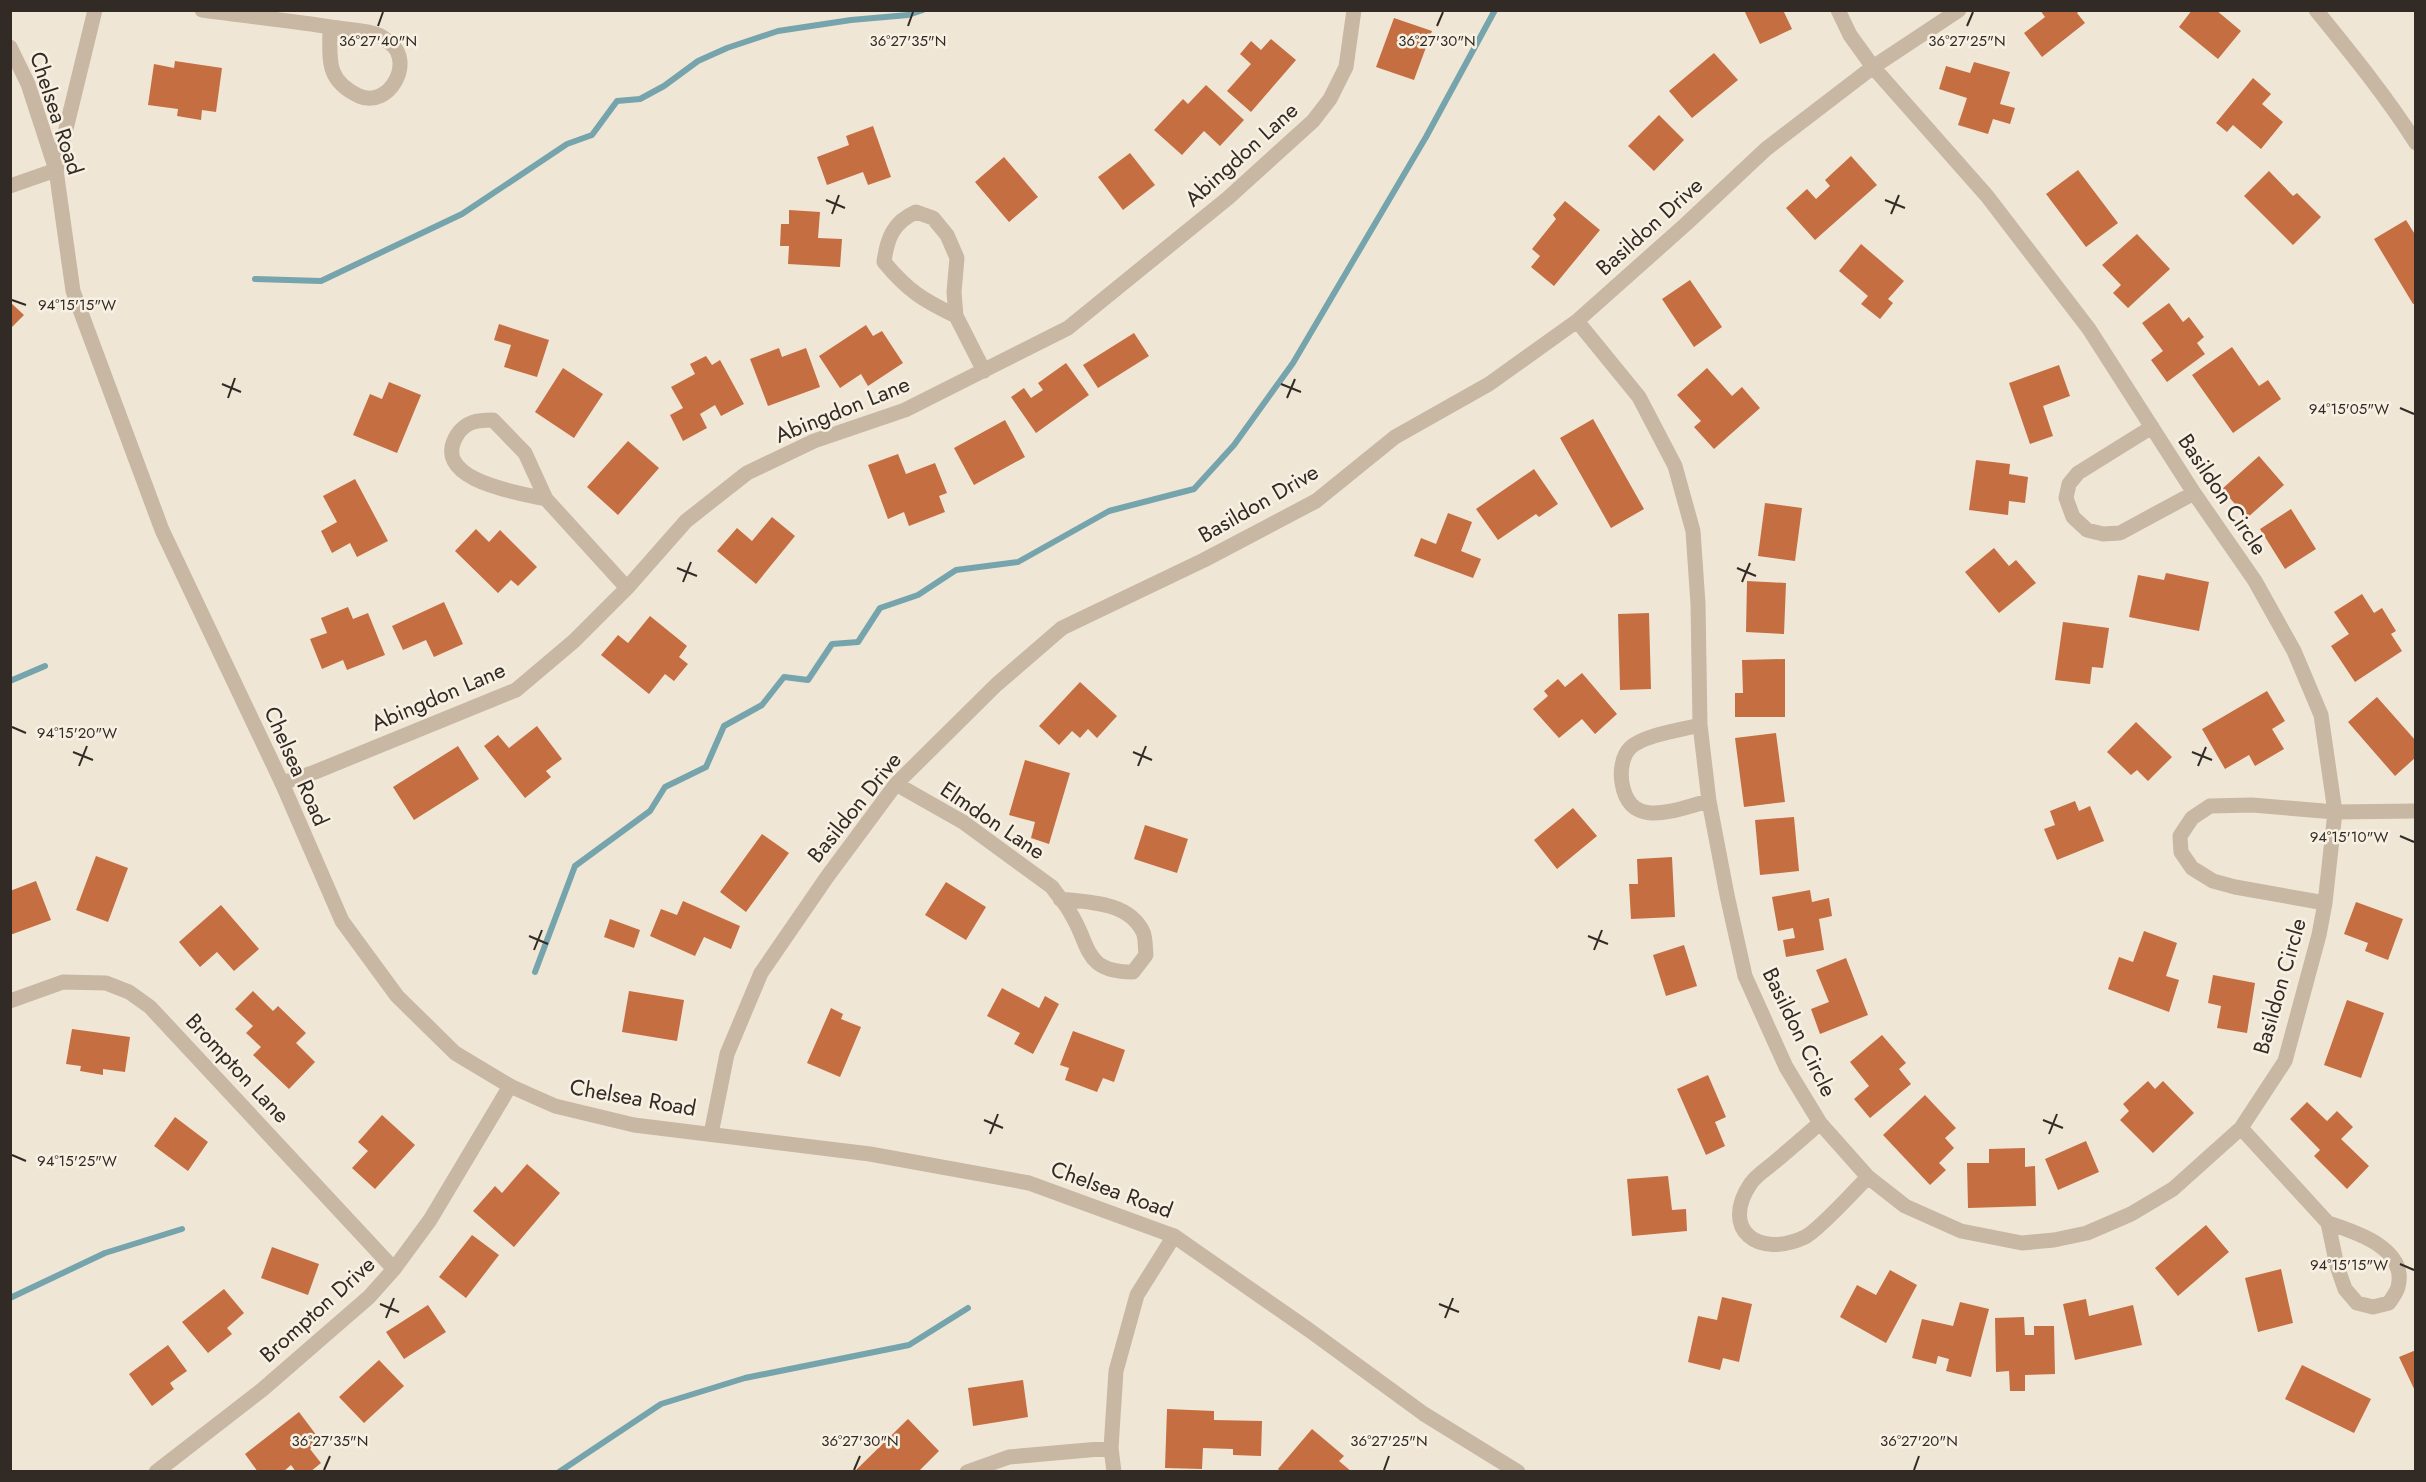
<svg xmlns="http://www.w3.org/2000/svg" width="2426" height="1482" font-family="Jost,sans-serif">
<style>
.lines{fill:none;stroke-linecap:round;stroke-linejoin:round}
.stream{stroke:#76a4ac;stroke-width:6}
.building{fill:#c46e41}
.minor{stroke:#c7b7a3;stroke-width:15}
.tertiary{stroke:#c7b7a3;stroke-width:15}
.ticks{fill:none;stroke:#322b25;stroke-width:2}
.labels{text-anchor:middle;stroke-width:5;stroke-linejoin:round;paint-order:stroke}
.street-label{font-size:22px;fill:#322b25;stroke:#f8f0e2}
.ticks-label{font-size:15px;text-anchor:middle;fill:#322b25;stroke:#f8f0e2;stroke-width:5;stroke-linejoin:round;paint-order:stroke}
</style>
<rect width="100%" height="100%" fill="#f0e6d6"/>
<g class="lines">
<path class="stream" d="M255 279 321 281 462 214 567 144 592 135 617 101 640 99 664 86 698 61 727 48 778 31 851 20 908 15 923 10
M10 681 45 666
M535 972 575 866 650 811 665 787 706 767 724 726 762 705 784 677 808 680 832 644 858 642 880 608 918 595 956 570 1018 562 1109 511 1194 489 1234 445 1293 363 1426 137 1495 10
M10 1298 105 1253 182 1229
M559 1472 661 1404 745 1378 909 1345 968 1308"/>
</g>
<path class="building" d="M1744 10H1783L1792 29 1760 44Z
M2040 10H2080L2077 13 2085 23 2042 57 2024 33 2045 17Z
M2192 10H2216L2241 31 2218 59 2179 27Z
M1394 18 1432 31 1414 80 1376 67Z
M1271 39 1296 60 1251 112 1227 91 1251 64 1240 54 1251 41 1261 50Z
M1714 53 1738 80 1692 118 1669 91Z
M175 61 222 68 216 112 202 110 201 120 177 116 178 109 148 105 154 64 174 68Z
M1974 62 2010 72 2000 104 2015 108 2010 124 1993 119 1988 134 1958 125 1967 98 1939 89 1946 66 1970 73Z
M2253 78 2271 94 2262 104 2283 122 2261 149 2233 125 2227 132 2216 123Z
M1206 85 1244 120 1220 146 1204 131 1182 155 1154 130 1183 99 1188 104Z
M1659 115 1684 140 1654 171 1628 146Z
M873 126 891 177 868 185 863 172 827 185 817 157 849 145 846 136Z
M1130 153 1155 185 1123 210 1098 177Z
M1851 156 1877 185 1815 240 1786 208 1807 189 1816 199 1830 186 1825 180Z
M1004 157 1038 197 1009 222 975 182Z
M2078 170 2118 223 2086 247 2046 194Z
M2269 171 2293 196 2297 193 2321 217 2293 245 2244 196Z
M1565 201 1600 230 1554 286 1531 267 1540 256 1532 249 1556 219 1553 215Z
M789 210 820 212 818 238 842 239 840 267 788 264 789 246H780L781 224H789Z
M2406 220 2416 236V303L2413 304 2374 239Z
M2137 234 2170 269 2128 308 2113 293 2121 285 2102 265Z
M1861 244 1904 281 1888 299 1893 303 1880 319 1861 304 1868 296 1839 271Z
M1690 280 1722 327 1694 347 1662 299Z
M10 302 24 315 10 329Z
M2169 303 2183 322 2189 317 2204 337 2197 343 2205 354 2167 382 2151 360 2163 351 2142 323Z
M499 324 549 340 537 377 504 367 511 345 494 340Z
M866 325 873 336 882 331 903 363 868 386 861 374 840 388 819 356Z
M1134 333 1149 356 1098 388 1083 365Z
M2232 347 2259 386 2268 380 2281 399 2233 433 2192 375Z
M779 348 782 357 806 348 820 387 768 406 750 359Z
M706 356 712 365 720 360 744 404 721 416 715 405 700 414 707 428 683 441 670 415 683 408 671 387 695 374 690 364Z
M1066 363 1089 395 1036 433 1011 397 1024 388 1031 398 1043 390 1038 383Z
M2059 365 2070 396 2043 406 2053 436 2030 444 2009 383Z
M563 368 603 394 574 438 535 412Z
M1707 368 1732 396 1742 387 1760 408 1714 449 1694 427 1701 421 1677 395Z
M389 382 421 395 397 453 353 435 370 394 382 399Z
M1593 419 1644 509 1611 528 1560 438Z
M1005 420 1025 457 974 485 954 448Z
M628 441 659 468 618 515 587 487Z
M898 454 906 474 935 463 947 493 939 496 945 512 909 526 904 512 888 519 868 465Z
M2259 456 2284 485 2247 518 2222 489Z
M1976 460 2010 464 2009 474 2028 477 2025 503 2009 501 2008 515 1969 510Z
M1534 469 1558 504 1539 517 1536 514 1498 540 1476 509Z
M355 479 388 541 357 557 350 543 332 553 321 531 337 522 323 496Z
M1765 503 1802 508 1795 561 1758 556Z
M2291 509 2316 549 2285 569 2260 529Z
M1448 513 1472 522 1461 551 1481 559 1473 578 1414 556 1421 538 1436 544Z
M772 517 795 536 756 584 717 551 737 528 752 541Z
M476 529 489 542 500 530 537 567 518 586 511 580 498 593 455 551Z
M1994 548 2009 566 2016 560 2036 583 1999 613 1965 572Z
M2166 573 2209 582 2199 631 2129 617 2138 575 2164 580Z
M1747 581 1786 583 1784 634 1746 632Z
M2362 594 2374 613 2382 608 2396 631 2391 634 2402 651 2355 682 2331 646 2349 634 2334 612Z
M444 602 463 644 434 657 426 640 403 650 392 626Z
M348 607 353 619 368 613 385 655 347 670 343 660 322 669 310 639 327 633 321 618Z
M1649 613 1651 689 1620 690 1618 614Z
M650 616 687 646 679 657 688 664 674 681 665 674 649 694 601 655 618 635 628 643Z
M2063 622 2109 628 2103 668 2092 667 2090 684 2055 680Z
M1785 659V717H1735V693H1743L1742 660Z
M1582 673 1617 714 1595 734 1582 719 1559 738 1533 709 1548 696 1544 691 1558 679 1565 687Z
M1080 682 1117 716 1097 738 1088 729 1080 738 1072 731 1059 745 1039 726Z
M2267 691 2285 721 2272 729 2284 749 2255 766 2249 755 2225 769 2202 729Z
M2377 697 2416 741V757L2395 776 2348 722Z
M2136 722 2172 757 2148 781 2137 770 2131 775 2107 752Z
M537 726 562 759 546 771 551 777 525 798 484 746 498 735 509 748Z
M1776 733 1785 802 1744 807 1735 738Z
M458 746 479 779 414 820 393 787Z
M1025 760 1070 773 1049 844 1031 838 1035 822 1009 815Z
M2075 801 2079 811 2090 806 2104 841 2057 860 2044 829 2055 825 2050 811Z
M1573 808 1597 836 1557 869 1534 840Z
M1794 817 1799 871 1760 875 1755 820Z
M1145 825 1188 839 1177 873 1134 859Z
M762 834 789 853 746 912 720 892Z
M96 856 128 868 108 922 76 910Z
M1672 857 1675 917 1631 919 1629 884H1638L1637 859Z
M36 881 51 920 10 935V891Z
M946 882 986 907 966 940 925 915Z
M1810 890 1812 902 1829 898 1832 916 1819 919 1824 950 1786 957 1783 940 1795 938 1793 928 1778 931 1772 897Z
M683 901 740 926 731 949 704 937 695 956 650 936 661 909 677 915Z
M2356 902 2403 919 2388 960 2365 951 2368 943 2344 934Z
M221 905 259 949 234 971 217 952 200 967 179 942Z
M610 919 640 930 634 948 604 937Z
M2144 931 2177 943 2166 976 2179 980 2169 1012 2108 989 2119 957 2133 962Z
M1684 945 1697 986 1666 996 1653 955Z
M1846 958 1868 1015 1820 1034 1811 1009 1829 1002 1816 970Z
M2213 975 2255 983 2247 1033 2217 1028 2221 1006 2208 1003Z
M1002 988 1039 1008 1045 996 1059 1004 1033 1054 1014 1044 1020 1033 987 1016Z
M253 991 273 1011 278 1006 306 1033 296 1043 315 1062 289 1089 253 1055 261 1047 246 1033 253 1026 235 1009Z
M629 991 684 1000 677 1041 622 1032Z
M2347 1000 2384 1013 2361 1078 2324 1065Z
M831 1008 843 1014 841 1019 861 1027 840 1077 807 1063Z
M72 1029 130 1037 125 1072 103 1069V1075L80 1071 81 1066 66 1064Z
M1073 1031 1125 1050 1114 1082 1103 1078 1097 1092 1065 1080 1069 1068 1060 1065Z
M1882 1035 1906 1063 1899 1069 1911 1084 1870 1118 1854 1099 1869 1086 1850 1062Z
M1708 1075 1726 1117 1715 1122 1725 1146 1706 1155 1677 1089Z
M2148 1081 2155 1089 2163 1081 2194 1113 2153 1153 2120 1120 2129 1111 2123 1104Z
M1925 1095 1956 1128 1945 1138 1954 1148 1939 1163 1946 1170 1930 1185 1883 1135Z
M2307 1102 2327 1121 2337 1111 2353 1127 2341 1139 2369 1166 2347 1189 2314 1156 2320 1150 2290 1119Z
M382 1115 415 1145 375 1189 352 1168 368 1151 358 1142Z
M175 1117 208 1142 188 1171 154 1146Z
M2086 1141 2099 1172 2058 1190 2045 1159Z
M2025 1148V1167L2035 1166 2036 1206 1968 1208 1967 1163H1989V1149Z
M527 1164 560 1193 514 1247 473 1211 495 1186 502 1193Z
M1668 1176 1672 1210 1686 1209 1687 1231 1632 1236 1627 1179Z
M2206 1225 2229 1252 2178 1296 2155 1268Z
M472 1235 499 1255 466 1298 439 1277Z
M272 1247 319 1264 308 1295 261 1278Z
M2281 1269 2293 1323 2258 1332 2245 1278Z
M1890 1270 1917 1285 1886 1343 1840 1317 1857 1285 1876 1295Z
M224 1289 244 1313 227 1328 232 1334 208 1353 182 1322Z
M1722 1297 1752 1304 1739 1362 1723 1358 1720 1370 1688 1362 1698 1316 1717 1320Z
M2086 1299 2089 1316 2133 1305 2142 1345 2075 1360 2063 1304Z
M1960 1302 1989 1309 1971 1377 1946 1371 1949 1359 1938 1356 1936 1364 1912 1358 1922 1319 1953 1326Z
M428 1305 446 1332 404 1359 386 1332Z
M2024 1317 2025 1335H2034V1326H2054L2055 1374 2025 1375V1391H2010L2009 1371 1996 1372 1995 1318Z
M168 1345 187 1371 170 1383 174 1389 152 1406 129 1374Z
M2416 1350V1393L2399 1357Z
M379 1360 404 1386 364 1423 339 1397Z
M2302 1365 2371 1399 2354 1433 2285 1399Z
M1023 1380 1028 1417 973 1426 968 1388Z
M1167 1409 1214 1411V1420L1262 1421 1261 1456 1233 1455V1449L1203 1448 1202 1469 1165 1468Z
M299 1412 320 1440 310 1449 321 1463 310 1472H296L291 1465 283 1472H258L245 1454Z
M908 1419 939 1451 918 1472H854Z
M1312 1429 1344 1456 1339 1461 1352 1472H1281L1278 1469Z"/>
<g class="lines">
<path class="minor" d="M202 10C247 16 293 21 338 28 350 30 366 30 378 35 382 36 386 40 390 43 415 62 389 109 359 96 325 80 330 59 330 27
M2316 10C2351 53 2386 96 2416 143
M10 186 56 170 95 10
M956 316C923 300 908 291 884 262 887 239 893 222 916 212L933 218 947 235 957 258 954 292 956 316 984 371
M1577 321 1639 397 1675 466 1693 531 1698 604 1700 725 1709 801 1727 895 1745 976 1786 1067 1820 1123 1868 1177 1905 1206 1961 1231 2022 1243 2054 1240 2087 1233 2131 1214 2173 1189 2241 1128 2285 1061 2319 935 2325 903 2335 812 2321 715 2294 651 2255 581 2194 493 2089 329 1987 196 1873 67 1850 35 1838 10
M2152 427 2078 473 2069 484 2066 498 2073 517 2087 530 2103 534 2120 533 2194 493
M546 499C519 493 429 480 457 435 466 421 478 420 493 420L525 453 546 499 627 588
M1700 725C1681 730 1643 735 1630 748 1622 756 1620 772 1622 783 1630 831 1676 809 1709 801
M282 783 315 772 516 690 574 641 627 588 686 521 747 473 814 441 905 410 1068 328 1228 198 1313 121 1330 99 1346 67 1354 10
M896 784 963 822 1052 887C1058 896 1066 904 1071 914 1091 946 1083 972 1133 972L1146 955C1145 949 1146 938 1143 932 1129 902 1089 902 1060 899
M2325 903 2235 887 2213 881 2192 868 2181 852 2180 836 2192 818 2210 806 2252 805 2335 812 2416 811
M10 1001 63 982 106 983 129 992 150 1007 394 1269
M1820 1123C1804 1137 1788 1151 1771 1165 1765 1170 1756 1176 1751 1183 1719 1230 1759 1259 1805 1237 1819 1230 1854 1191 1868 1177
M2241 1128 2328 1223 2337 1266 2345 1289 2357 1303 2373 1307 2389 1303C2392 1298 2397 1292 2398 1287 2408 1248 2355 1232 2328 1223
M711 1134 727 1054 761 973 827 877 896 784 996 685 1062 628 1204 560 1316 501 1395 437 1489 384 1577 321 1686 224 1766 149 1873 67 1959 10
M156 1472 263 1389 369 1297 394 1269 430 1220 510 1086
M967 1472 1009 1457 1111 1448
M1114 1472 1111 1448 1116 1371 1137 1295 1174 1236"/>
<path class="tertiary" d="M10 47 28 84 56 170 73 291 162 530 282 783 342 921 397 996 455 1053 510 1086 555 1106 634 1125 870 1154 1029 1183 1174 1236 1309 1330 1424 1414 1518 1472"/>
</g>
<path class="ticks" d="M378 26 383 12M908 26 913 12M1437 26 1443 12M1967 26 1973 12M826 200 845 208M1885 200 1905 208M832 214 839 195M1891 214 1899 195M12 300 26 305M222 384 241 392M1281 384 1301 392M228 398 235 378M1287 398 1295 379M2400 408 2414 414M677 568 697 576M1737 568 1756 576M683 582 691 562M1742 582 1750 563M12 727 26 733M73 752 93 760M1133 752 1152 760M2192 752 2212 760M79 766 87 746M1138 766 1146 746M2198 766 2206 747M2400 836 2414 842M529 936 548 944M1588 936 1608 944M534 950 542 930M1594 950 1602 930M984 1120 1003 1128M2043 1120 2063 1128M990 1134 998 1114M2049 1134 2057 1114M12 1155 26 1161M2400 1264 2414 1270M380 1304 399 1312M1439 1304 1459 1312M386 1318 394 1298M1445 1318 1453 1298M324 1470 330 1456M854 1470 860 1456M1384 1470 1389 1456M1914 1470 1919 1456"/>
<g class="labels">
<g class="street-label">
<text transform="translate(57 113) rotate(72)" y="8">Chelsea Road</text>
<text transform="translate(1241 154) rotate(-42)" y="8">Abingdon Lane</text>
<text transform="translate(1649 226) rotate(-42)" y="8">Basildon Drive</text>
<text transform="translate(842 409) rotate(-22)" y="8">Abingdon Lane</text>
<text transform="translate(2223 494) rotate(56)" y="8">Basildon Circle</text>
<text transform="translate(1258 503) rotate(-30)" y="8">Basildon Drive</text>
<text transform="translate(438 696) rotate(-23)" y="8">Abingdon Lane</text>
<text transform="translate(297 766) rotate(66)" y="8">Chelsea Road</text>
<text transform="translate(854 807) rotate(-51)" y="8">Basildon Drive</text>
<text transform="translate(993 820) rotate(34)" y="8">Elmdon Lane</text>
<text transform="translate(2279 986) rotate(-74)" y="8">Basildon Circle</text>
<text transform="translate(1800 1032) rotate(64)" y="8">Basildon Circle</text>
<text transform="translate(238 1068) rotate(47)" y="8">Brompton Lane</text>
<text transform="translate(633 1097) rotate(10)" y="8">Chelsea Road</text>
<text transform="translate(1112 1189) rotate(20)" y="8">Chelsea Road</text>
<text transform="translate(317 1309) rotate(-42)" y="8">Brompton Drive</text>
</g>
</g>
<g class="ticks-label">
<text x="908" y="46">36°27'35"N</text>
<text x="378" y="46">36°27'40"N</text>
<text x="1437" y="46">36°27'30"N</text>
<text x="1967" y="46">36°27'25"N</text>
<text x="77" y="310">94°15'15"W</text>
<text x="2349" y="414">94°15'05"W</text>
<text x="77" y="738">94°15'20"W</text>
<text x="2349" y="842">94°15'10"W</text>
<text x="77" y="1166">94°15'25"W</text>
<text x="2349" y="1270">94°15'15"W</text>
<text x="330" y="1446">36°27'35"N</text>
<text x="860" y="1446">36°27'30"N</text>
<text x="1389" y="1446">36°27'25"N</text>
<text x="1919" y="1446">36°27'20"N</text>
</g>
<rect width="2426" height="1482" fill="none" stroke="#322b25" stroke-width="24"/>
</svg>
